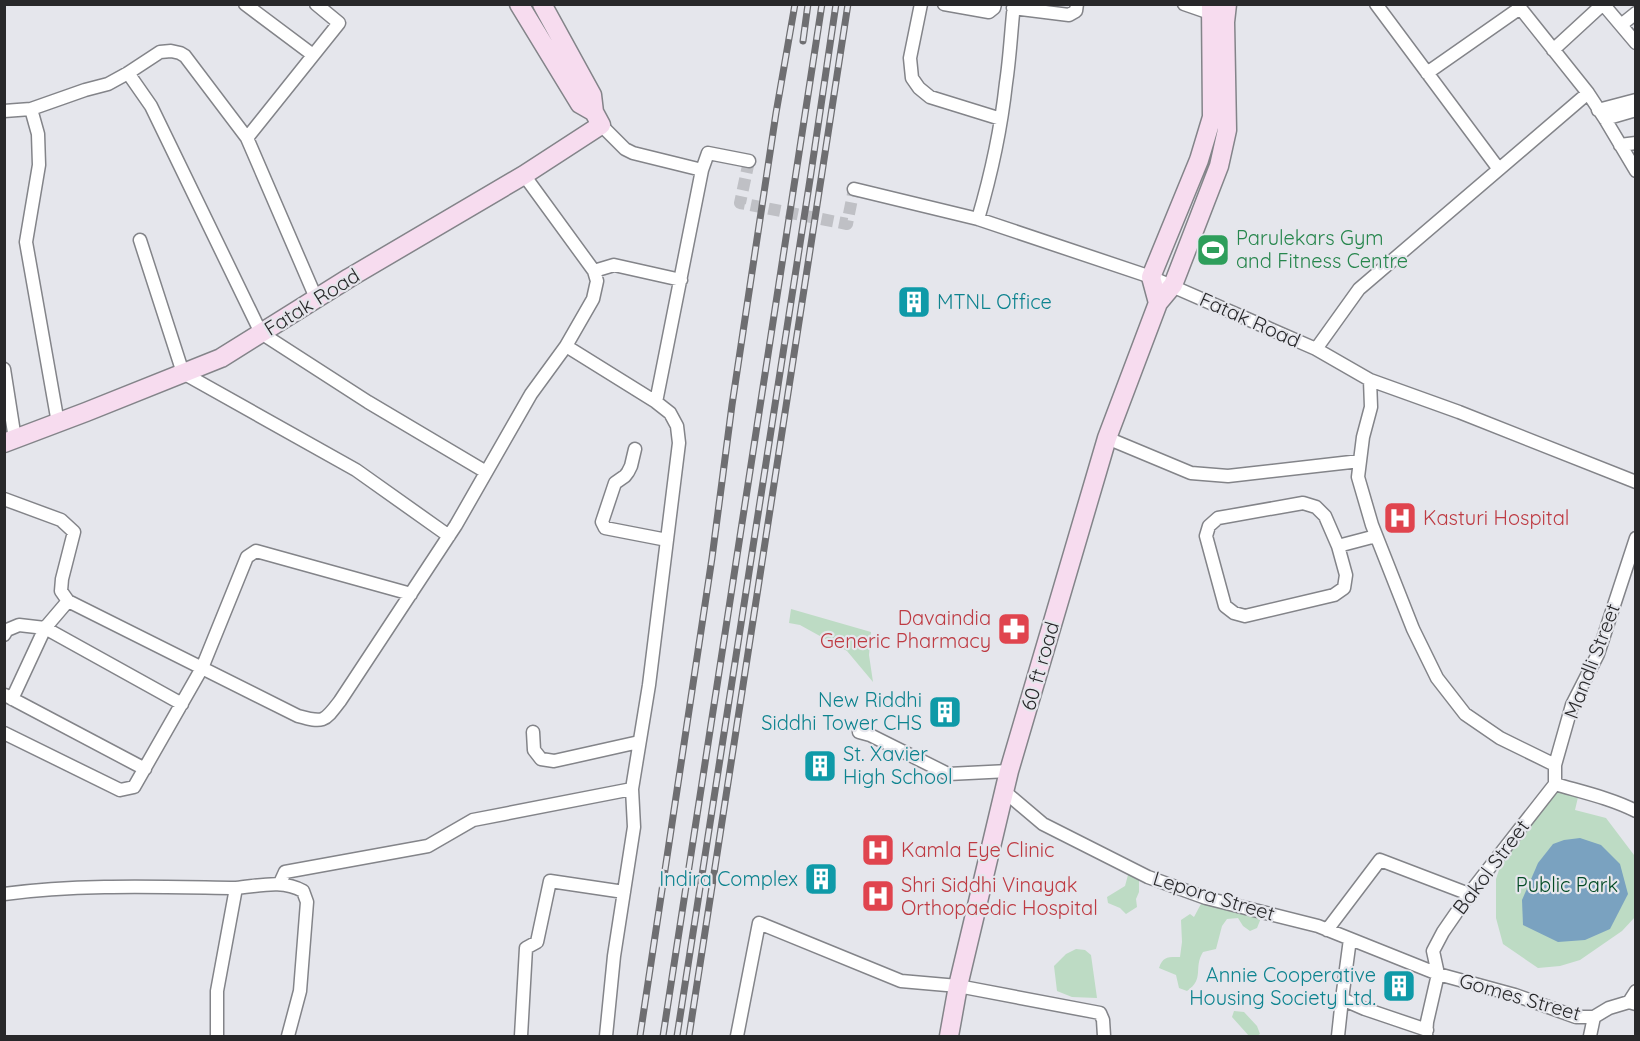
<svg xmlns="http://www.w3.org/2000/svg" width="1640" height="1041" font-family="Quicksand,sans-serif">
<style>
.green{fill:#bddbc4}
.water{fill:#7aa2c0}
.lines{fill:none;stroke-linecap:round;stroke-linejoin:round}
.street-tunnel{stroke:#bfc0c5;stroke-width:12;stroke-dasharray:12 6;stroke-linecap:butt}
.street-casing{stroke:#838489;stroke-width:15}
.secondary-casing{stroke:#838489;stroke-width:21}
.street{stroke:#fff;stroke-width:12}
.secondary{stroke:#f7dcef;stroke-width:18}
.rail-casing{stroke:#6e6e71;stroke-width:7}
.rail{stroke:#e5e6ec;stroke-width:4.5;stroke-dasharray:14;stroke-linecap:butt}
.labels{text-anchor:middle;stroke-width:4.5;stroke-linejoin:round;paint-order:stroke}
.leisure-label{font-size:20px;fill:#27864d;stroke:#e5e6ec;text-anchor:start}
.street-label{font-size:20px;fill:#28282a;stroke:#e5e6ec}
.culture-label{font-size:20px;fill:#0d838f;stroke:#e5e6ec;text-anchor:end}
.health-label{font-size:20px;fill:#be3a42;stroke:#e5e6ec;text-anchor:start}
.park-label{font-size:20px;fill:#024a24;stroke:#e5e6ec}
</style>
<rect width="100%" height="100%" fill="#e5e6ec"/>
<path class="green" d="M791 609 871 632 869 655 873 682 847 651 800 625 789 623Z
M1556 787 1579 793 1575 810 1606 818 1634 855 1636 867 1635 917 1622 931 1580 960 1560 966 1538 968 1503 944 1496 918V879L1504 855Z
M1127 871 1139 878V892L1136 899 1137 907 1126 914 1120 908 1108 903 1107 897 1125 886 1128 875Z
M1202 902 1261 918 1257 928 1250 931 1243 926 1238 918 1227 919 1222 926 1216 949 1203 952C1193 968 1205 979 1187 991L1179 988 1176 975 1159 968C1163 956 1168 957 1180 957L1182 942 1181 920 1190 914 1194 917Z
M1076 949 1085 950 1091 955 1097 998 1072 997 1057 991 1054 966 1066 954Z
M1234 1011 1244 1012 1257 1026 1260 1034 1257 1036H1249L1232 1017Z"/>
<path class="water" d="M1580 838 1601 845 1620 864 1628 894 1610 929 1585 940 1558 942 1523 925 1522 900 1538 863 1553 844 1564 840Z"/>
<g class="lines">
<path class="street-tunnel" d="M749 161 740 203 847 224 854 189"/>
<defs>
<path id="street" d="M245 4 313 55
M921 4 910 58 912 78 919 88 930 97 1001 119
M944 4 989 12 994 8 995 4
M1184 4 1210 13
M1376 4 1498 168
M1517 4 1588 93 1605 119 1636 171
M1013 8 1069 15 1076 11 1077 4
M1621 25 1636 13
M1553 50 1603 4 1636 43
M128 73 151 106 261 333 368 402 486 472
M1427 73 1520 8
M31 109 85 90 108 84 128 73 160 52 171 51 180 53 185 56 247 138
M1598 110 1636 100
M4 111 31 109 38 134 39 165 26 242 58 423
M1605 119 1636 110
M601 125 625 149 633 153 702 170
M1620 145 1636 143
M854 189 978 219 1151 277 1316 349 1370 380 1459 412 1636 482
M978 219C991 175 1001 129 1006 83 1010 57 1011 31 1014 4
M140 240 183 373 356 470 449 536
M594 271 614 265 681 280
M316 298 247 138 339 23 316 4
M566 346 656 402 670 413 677 426 679 443 649 685 632 789 634 827 614 956 606 1036
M1316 349 1359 289 1588 93
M4 369 15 439
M1370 380 1371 407 1363 437 1358 477 1372 525 1413 629 1437 678 1465 714 1500 738 1555 765
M656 402 702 170 708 153 749 161
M1107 438 1191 473 1228 476 1360 461
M635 449 631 466 628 472 625 476 615 483 602 522 605 528 667 540
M4 499 61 520 74 532 62 579 61 591 68 601 298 716C324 723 324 722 340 701L456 525 531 394 566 346 593 299 597 281 594 271 524 175
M1338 546 1325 516 1316 507 1303 503 1218 518 1209 526 1206 536 1225 606 1234 613 1245 616 1334 595 1344 588 1346 575 1338 546 1376 536
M4 635 7 630 19 625 45 628 68 601
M5 695 145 769
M12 699 45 628 182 704
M533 732 534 750 541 759 554 761 639 742
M859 732 870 735 948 774 1009 771
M4 733 120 790 134 787 202 668 247 557 256 551 411 594
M1555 784V765L1572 705 1598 654 1636 538
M1004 791 1043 824 1148 877 1206 898 1318 926 1438 974 1515 995 1576 1017H1594L1609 1008 1629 1002 1636 1004
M280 883 285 872 428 846 473 820 632 789
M236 888C259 886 282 879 303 891L307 902 300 991 288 1036
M4 894C81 884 159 887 236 888L217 991V1036
M1327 930 1380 860 1469 894
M1350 939 1342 999 1365 1009 1427 1030
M1629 1002 1636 991
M521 1036 526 948 537 942 550 881 624 892
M737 1036 759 923 901 981 958 986 1100 1013 1103 1020 1104 1036
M1338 1036 1342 999
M1426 1036 1427 1022 1438 974 1433 951 1443 932 1472 890 1555 784C1582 792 1610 798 1636 811
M1590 1036 1594 1017"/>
<path id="secondary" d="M519 4 580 104 594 112 592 95 542 4
M1158 303 1151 277 1199 160 1212 117 1211 4
M4 443 86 412 221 358 349 278 524 175 601 125 594 112
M949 1036 958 986 1009 771 1107 438 1158 303 1173 285 1219 166 1227 130 1225 22 1227 4"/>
</defs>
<use href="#street" class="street-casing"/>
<use href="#secondary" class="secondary-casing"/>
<use href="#street" class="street"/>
<use href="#secondary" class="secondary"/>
<defs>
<path id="rail" d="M803 41 808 4
M640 1036 712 558 732 405 776 113 795 4
M663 1036 822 4
M677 1036 811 173 836 4
M689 1036 848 4"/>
</defs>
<use href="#rail" class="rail-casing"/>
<use href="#rail" class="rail"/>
</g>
<defs>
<symbol id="stadium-square" viewBox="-11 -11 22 22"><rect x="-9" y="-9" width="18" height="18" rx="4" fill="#2e9e5b" stroke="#e5e6ec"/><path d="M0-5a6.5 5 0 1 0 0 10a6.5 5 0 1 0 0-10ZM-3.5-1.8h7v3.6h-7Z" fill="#fff"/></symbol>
<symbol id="building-square" viewBox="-11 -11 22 22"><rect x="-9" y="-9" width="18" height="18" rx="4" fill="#0f9aa8" stroke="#e5e6ec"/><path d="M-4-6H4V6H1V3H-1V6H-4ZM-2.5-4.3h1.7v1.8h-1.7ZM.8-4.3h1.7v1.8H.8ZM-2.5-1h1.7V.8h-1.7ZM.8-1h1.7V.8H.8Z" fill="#fff"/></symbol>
<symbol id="hospital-square" viewBox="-11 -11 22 22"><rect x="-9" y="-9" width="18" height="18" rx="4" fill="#e0444e" stroke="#e5e6ec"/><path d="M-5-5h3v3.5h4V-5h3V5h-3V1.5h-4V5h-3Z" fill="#fff"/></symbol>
<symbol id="pharmacy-square" viewBox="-11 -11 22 22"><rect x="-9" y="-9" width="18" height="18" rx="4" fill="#e0444e" stroke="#e5e6ec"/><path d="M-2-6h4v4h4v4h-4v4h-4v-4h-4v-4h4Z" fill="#fff"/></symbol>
</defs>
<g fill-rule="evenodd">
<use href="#stadium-square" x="1194" y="231" width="38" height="38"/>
<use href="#building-square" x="895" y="283" width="38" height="38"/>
<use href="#hospital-square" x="1381" y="499" width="38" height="38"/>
<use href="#pharmacy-square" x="995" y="610" width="38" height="38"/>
<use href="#building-square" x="926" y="693" width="38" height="38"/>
<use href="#building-square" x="801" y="747" width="38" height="38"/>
<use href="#hospital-square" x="859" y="831" width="38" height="38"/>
<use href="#building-square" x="802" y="860" width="38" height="38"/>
<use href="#hospital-square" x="859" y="877" width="38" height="38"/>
<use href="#building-square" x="1380" y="967" width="38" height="38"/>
</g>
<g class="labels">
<g class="leisure-label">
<text x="1236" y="245">Parulekars Gym<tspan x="1236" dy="23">and Fitness Centre</tspan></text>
</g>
<g class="street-label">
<text transform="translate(312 302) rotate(-32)" y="7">Fatak Road</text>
<text transform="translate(1250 320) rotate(24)" y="7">Fatak Road</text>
<text transform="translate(1592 661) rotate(-69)" y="7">Mandli Street</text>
<text transform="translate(1040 666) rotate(-74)" y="7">60 ft road</text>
<text transform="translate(1491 867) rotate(-53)" y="7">Bakol Street</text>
<text transform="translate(1214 896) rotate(17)" y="7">Lepora Street</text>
<text transform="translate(1520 997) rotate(16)" y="7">Gomes Street</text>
</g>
<g class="culture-label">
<text x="937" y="309" text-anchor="start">MTNL Office</text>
<text x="922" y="707">New Riddhi<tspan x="922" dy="23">Siddhi Tower CHS</tspan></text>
<text x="843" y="761" text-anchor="start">St. Xavier<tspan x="843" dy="23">High School</tspan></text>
<text x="798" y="886">Indira Complex</text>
<text x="1376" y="982">Annie Cooperative<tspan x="1376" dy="23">Housing Society Ltd.</tspan></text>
</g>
<g class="health-label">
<text x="1423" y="525">Kasturi Hospital</text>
<text x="991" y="625" text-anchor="end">Davaindia<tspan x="991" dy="23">Generic Pharmacy</tspan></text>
<text x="901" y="857">Kamla Eye Clinic</text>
<text x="901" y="892">Shri Siddhi Vinayak<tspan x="901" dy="23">Orthopaedic Hospital</tspan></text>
</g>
<g class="park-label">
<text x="1567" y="892">Public Park</text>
</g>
</g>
<rect width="1640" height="1041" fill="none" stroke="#28282a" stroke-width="12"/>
</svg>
